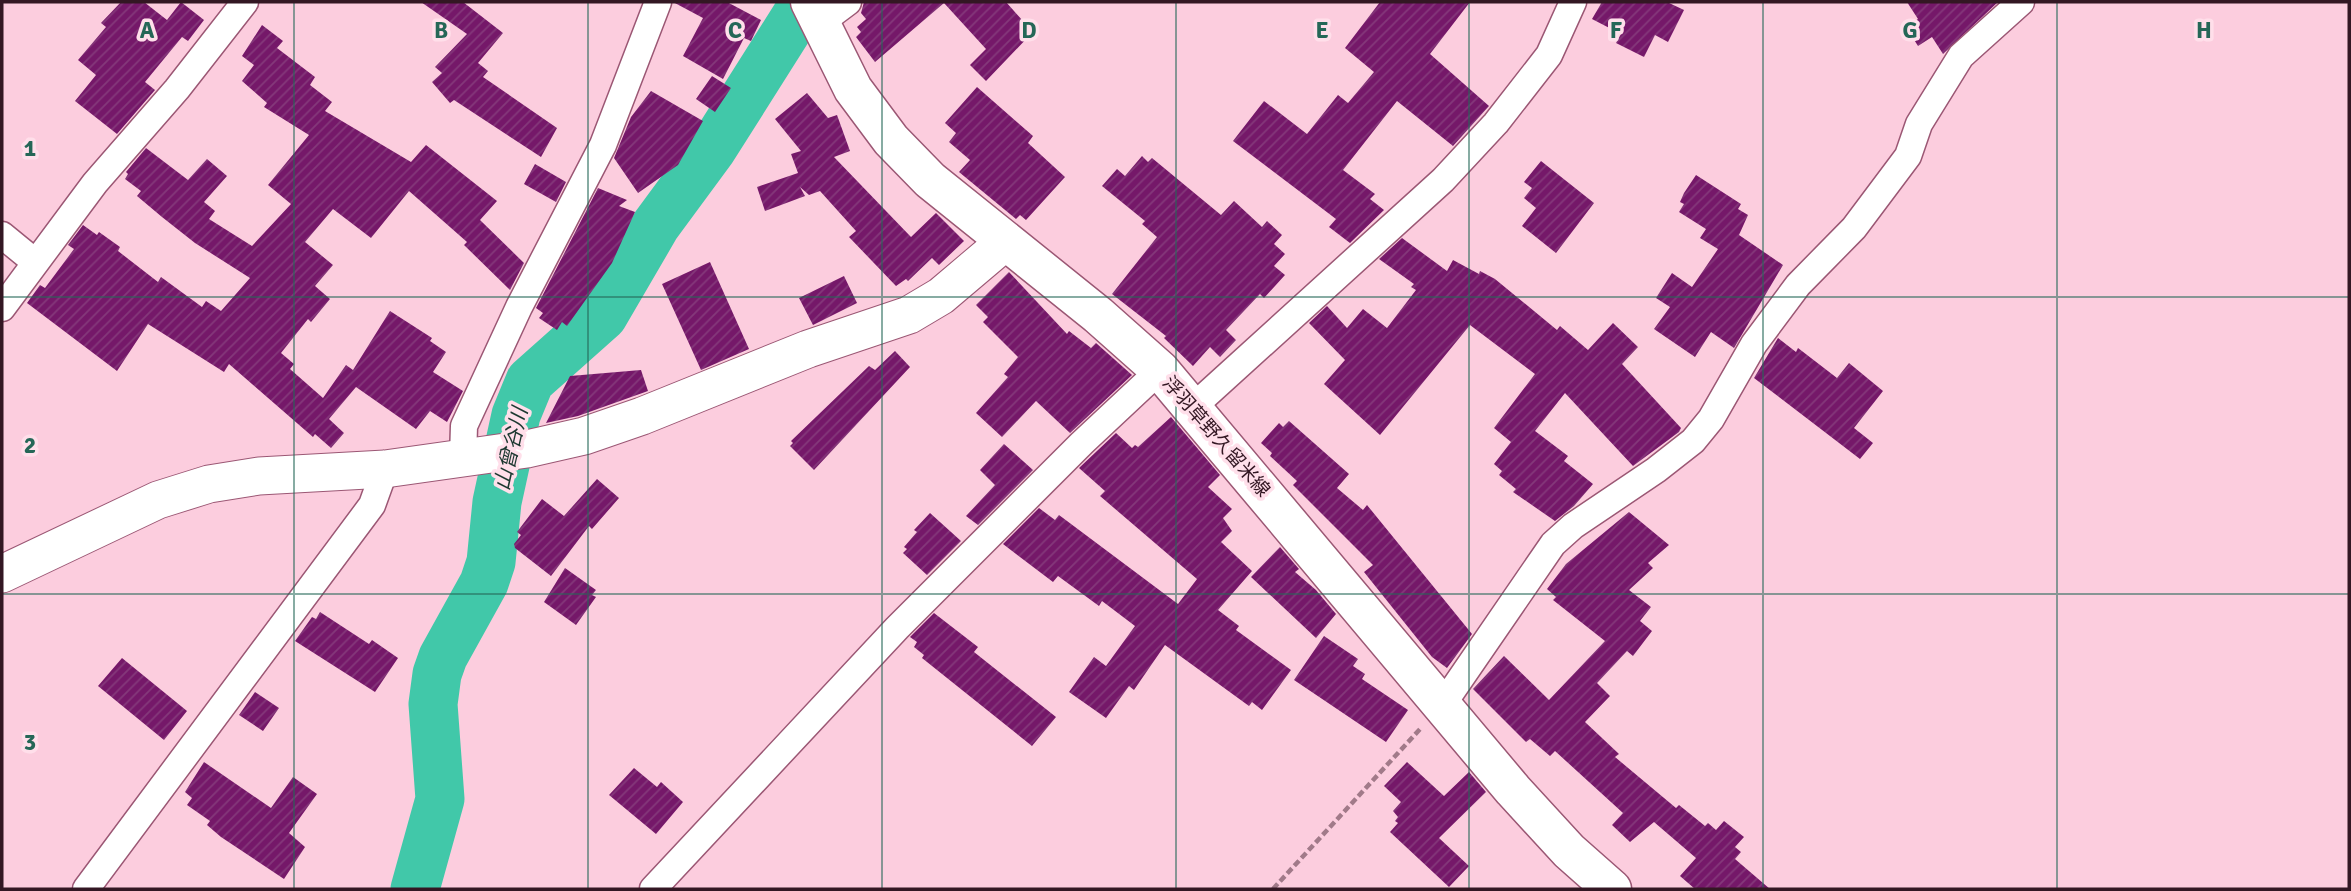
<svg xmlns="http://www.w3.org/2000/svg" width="2351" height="891" font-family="Signika,'Noto Sans JP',sans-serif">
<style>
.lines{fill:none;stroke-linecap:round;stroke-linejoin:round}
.river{stroke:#41c8a9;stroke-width:49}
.building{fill:url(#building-hatch)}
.street-casing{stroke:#9b5774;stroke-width:29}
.secondary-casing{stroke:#9b5774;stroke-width:39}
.primary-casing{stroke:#9b5774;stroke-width:41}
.path{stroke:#a17a89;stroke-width:4.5;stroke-dasharray:7 3.5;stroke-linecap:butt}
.street{stroke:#fff;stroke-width:26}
.secondary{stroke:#fff;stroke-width:37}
.primary{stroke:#fff;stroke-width:38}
.grid{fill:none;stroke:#256757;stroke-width:2;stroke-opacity:0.55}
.labels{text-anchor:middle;stroke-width:7;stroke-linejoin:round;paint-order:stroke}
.street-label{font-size:19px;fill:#331723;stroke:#ffdfea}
.water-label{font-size:21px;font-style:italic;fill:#1c3830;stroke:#ffdfea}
.grid-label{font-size:23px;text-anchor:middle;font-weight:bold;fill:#256757;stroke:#ffdfea;stroke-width:7;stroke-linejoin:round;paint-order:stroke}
</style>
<defs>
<pattern id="building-hatch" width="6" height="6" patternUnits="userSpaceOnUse" patternTransform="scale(1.75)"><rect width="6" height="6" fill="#751869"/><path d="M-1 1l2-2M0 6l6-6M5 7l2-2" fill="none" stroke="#84387a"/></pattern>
</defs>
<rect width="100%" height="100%" fill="#fccdde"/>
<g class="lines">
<path class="river" d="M415 889 440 799 433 704 437 674 443 657 484 583 491 562 497 502 516 415 530 381 603 316 656 225 712 149 805 2"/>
</g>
<path class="building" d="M121 2H144L167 20 181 2 204 20 188 41 182 37 145 82 155 90 117 134 75 101 96 75 78 60 106 27 101 23Z
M421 2H463L503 33 478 63 488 71 483 77 557 128 541 157 454 100 450 103 432 82 442 73 435 67 467 34Z
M673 2H727L761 20 751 41 744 38 723 79 683 56 703 18Z
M864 2H1006L1023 21 1030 35 986 81 970 65 986 49 944 3 875 62 856 37 861 32 857 27 866 19 861 13Z
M1380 2H1470L1430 54 1489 106 1453 146 1397 101 1343 170 1375 194 1370 199 1384 210 1350 243 1329 227 1336 219 1233 141 1264 101 1307 134 1338 95 1348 103 1374 72 1345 48Z
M1602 2H1667L1684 10 1668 42 1655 35 1644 57 1616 43 1621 34 1592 19Z
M1907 2H1998L1943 54 1932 37 1918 46 1906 27 1918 19Z
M262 25 283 41 277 48 315 77 310 85 332 102 325 111 411 162 426 145 497 201 480 220 524 263 510 290 464 245 467 242 409 191 371 238 333 209 305 242 333 265 315 286 330 299 311 322 308 319 281 353 294 364 290 369 323 398 346 365 353 370 390 311 432 338 430 341 446 352 433 372 463 391 447 422 430 411 416 429 356 387 329 419 344 433 331 448 315 434 313 437 229 364 224 372 148 324 117 371 27 303 40 285 45 288 74 249 68 245 83 225 97 235 99 232 120 247 118 251 158 282 161 277 202 307 206 301 221 311 250 278 195 243 162 217 137 196 141 191 125 179 128 174 126 172 146 148 188 180 207 159 227 176 204 202 215 211 209 219 252 246 291 204 268 185 309 135 264 107 267 103 242 81 254 65 242 56Z
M712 76 731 88 715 112 696 99Z
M977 87 1033 136 1028 143 1065 177 1026 220 1020 215 1016 219 959 172 970 160 949 142 956 133 945 123Z
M651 91 703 121 678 165 638 193 614 158 631 117Z
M807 93 828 118 837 115 850 151 834 157 911 237 936 213 964 241 939 265 932 258 908 281 906 279 896 286 849 237 856 231 820 191 809 195 800 187 805 196 765 211 757 187 798 173 791 154 801 151 775 119Z
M1142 156 1148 162 1152 158 1221 215 1234 201 1262 227 1267 221 1282 235 1274 244 1285 254 1274 266 1285 275 1264 298 1260 294 1226 330 1236 340 1220 357 1210 347 1193 366 1164 338 1166 336 1112 294 1157 237 1142 224 1145 221 1102 186 1117 169 1125 176Z
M1541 161 1594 203 1556 253 1522 226 1536 208 1524 198 1532 188 1524 182Z
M535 164 566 182 556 202 524 184Z
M1696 175 1741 204 1738 209 1748 215 1739 235 1783 265 1734 348 1711 332 1695 357 1654 329 1670 307 1656 298 1672 273 1692 287 1718 249 1700 238 1706 229 1679 212 1684 204 1680 202 1684 193Z
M598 188 627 200 619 206 635 212 612 263 567 326 562 322 557 330 539 318 543 313 536 308Z
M1402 238 1447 271 1453 260 1479 274 1480 271 1495 279 1557 330 1560 326 1588 350 1613 323 1638 347 1622 364 1681 428 1679 432 1633 466 1565 393 1535 431 1568 456 1564 461 1593 484 1574 506 1555 521 1513 492 1516 489 1499 475 1502 471 1494 464 1511 442 1494 428 1535 374 1470 325 1380 435 1324 384 1345 360 1309 323 1327 306 1347 328 1363 309 1387 328 1416 290 1411 287 1414 284 1379 259Z
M710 262 749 349 701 370 662 284Z
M1009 272 1067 334 1069 331 1091 348 1096 343 1132 375 1070 433 1036 401 1002 437 976 413 1008 377 1004 374 1018 357 983 322 988 317 976 305Z
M844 276 857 303 813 325 799 298Z
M1778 338 1796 352 1798 348 1837 378 1849 363 1883 391 1854 428 1873 443 1860 459 1754 378Z
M895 351 910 367 814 470 790 446 793 443 791 441 869 366 875 370Z
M641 370 648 391 578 416 546 423 570 376Z
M1171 417 1220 475 1208 487 1232 509 1223 518 1232 531 1221 542 1252 571 1218 610 1239 626 1236 630 1291 670 1262 710 1252 702 1249 706 1165 645 1134 690 1129 686 1106 718 1069 692 1094 657 1106 666 1135 626 1102 601 1099 606 1058 576 1053 582 1003 544 1039 508 1055 520 1059 515 1178 604 1197 579 1100 496 1105 491 1079 468 1116 433 1132 448 1135 445 1138 447Z
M1289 421 1349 474 1337 488 1363 510 1367 505 1472 634 1447 668 1432 657 1364 572 1373 565 1293 485 1297 481 1270 456 1272 453 1261 443 1279 423 1283 427Z
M1004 444 1033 470 978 525 966 516 995 485 980 470Z
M597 479 619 498 592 529 589 526 551 576 515 548 514 544 521 535 517 532 542 499 564 516Z
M1629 512 1669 545 1648 563 1653 568 1629 590 1651 607 1640 621 1652 631 1633 656 1627 651 1597 683 1610 696 1585 722 1619 754 1615 757 1676 808 1679 805 1705 826 1708 823 1716 830 1724 821 1744 837 1735 847 1741 852 1735 859 1770 889H1695L1680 876 1696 858 1654 822 1630 842 1612 825 1623 813 1555 751 1550 756 1530 739 1526 742 1473 689 1504 656 1549 700 1605 641 1553 600 1556 597 1547 589 1566 564Z
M930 513 961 541 927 575 903 553 907 549 904 547 917 532 914 530Z
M1280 547 1299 569 1295 572 1316 590 1336 614 1316 638 1251 577Z
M565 568 596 590 592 595 596 597 576 625 544 602Z
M320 612 369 644 372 640 398 658 375 692 295 641 312 617 316 619Z
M934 613 978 647 974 652 1056 717 1032 746 922 658 924 655 914 647 917 642 910 637Z
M1324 636 1358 659 1353 666 1365 674 1362 679 1408 710 1386 742 1294 680Z
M122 658 187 711 164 740 98 686Z
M255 692 279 708 263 731 239 715Z
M204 762 271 808 293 777 317 794 289 833 305 847 284 879 221 837 207 825 210 821 187 805 192 798 185 792Z
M1407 762 1444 796 1469 772 1486 792 1439 838 1469 866 1449 887 1390 832 1398 823 1395 821 1398 817 1393 811 1401 802 1384 786Z
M634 768 657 787 661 782 683 802 656 834 609 795Z"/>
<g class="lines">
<defs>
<path id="street" d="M820 23 848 2
M2 235 35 262
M2 308 95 183 177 89 245 2
M1193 407 1443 180 1496 123 1549 55 1573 2
M463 458 464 426 519 307 603 145 658 2
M1441 707 1553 544 1573 526 1656 470 1693 441 1711 419 1754 344 1798 285 1854 228 1908 156 1919 124 1961 56 2021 2
M86 889 372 505 385 469
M653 889 897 628 1082 443 1160 370"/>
<path id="secondary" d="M2 574 158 500 209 484 259 476 385 469 527 449 584 436 642 416 808 349 909 315 941 296 1006 241"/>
<path id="primary" d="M810 2 853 89 891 140 930 180 1098 315 1160 370 1513 790 1569 851 1612 889"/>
</defs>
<use href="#street" class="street-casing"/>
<use href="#secondary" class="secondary-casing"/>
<use href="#primary" class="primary-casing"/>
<path class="path" d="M1273 889 1421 728"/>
<use href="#street" class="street"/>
<use href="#secondary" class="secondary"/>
<use href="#primary" class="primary"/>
</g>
<path class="grid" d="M294 2V889M588 2V889M882 2V889M1176 2V889M1469 2V889M1763 2V889M2057 2V889M2 297H2349M2 594H2349"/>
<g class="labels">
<g class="street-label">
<text transform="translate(1217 436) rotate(49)" y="7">浮羽草野久留米線</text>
</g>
<g class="water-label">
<text transform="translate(511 449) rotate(-77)" y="7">山曾谷川</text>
</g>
</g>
<g class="grid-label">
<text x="147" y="38">A</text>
<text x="441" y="38">B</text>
<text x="735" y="38">C</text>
<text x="1029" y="38">D</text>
<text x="1322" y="38">E</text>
<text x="1616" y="38">F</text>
<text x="1910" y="38">G</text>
<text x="2204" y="38">H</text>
<text x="30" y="156">1</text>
<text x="30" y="453">2</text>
<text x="30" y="750">3</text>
</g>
<rect width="2351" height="891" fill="none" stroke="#331723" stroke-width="7"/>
</svg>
